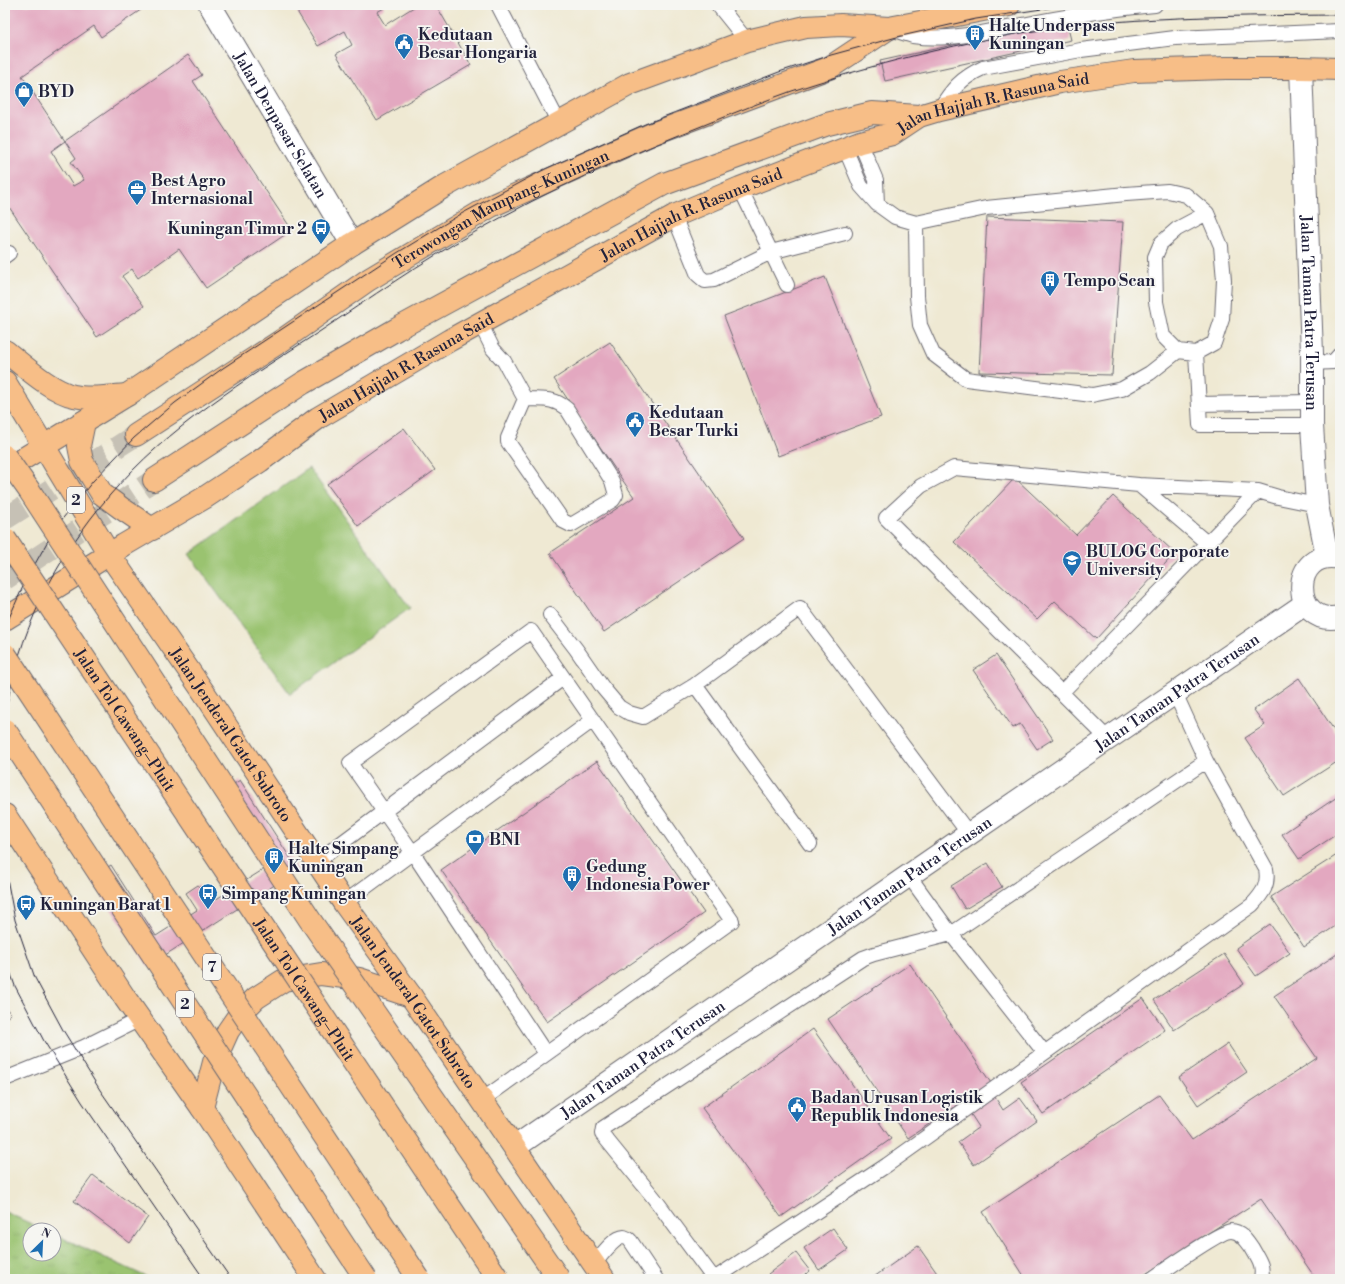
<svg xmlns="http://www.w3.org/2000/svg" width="1345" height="1284" font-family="'Libre Bodoni',serif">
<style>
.grass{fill:#9ac370;stroke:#5e7256}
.park{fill:url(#park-tufts);stroke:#5e7256}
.building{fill:#e3a8c0;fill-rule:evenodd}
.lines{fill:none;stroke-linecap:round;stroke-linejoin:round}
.primary-tunnel{stroke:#c6c1b5;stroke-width:22;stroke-dasharray:22 11;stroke-linecap:butt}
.service-casing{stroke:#6a6870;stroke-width:16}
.minor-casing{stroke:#6a6870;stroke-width:24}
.tertiary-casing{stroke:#6a6870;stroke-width:24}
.primary-casing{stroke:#6a6870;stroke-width:24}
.trunk-casing{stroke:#6a6870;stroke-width:24}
.service{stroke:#fff;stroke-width:14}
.minor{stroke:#fff;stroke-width:22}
.tertiary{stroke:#fff;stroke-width:22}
.primary{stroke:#f7be87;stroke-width:22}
.trunk{stroke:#f7be87;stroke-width:22}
.tram{stroke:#22223b;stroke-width:1}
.trunk-bridge-casing{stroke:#6a6870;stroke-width:24;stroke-linecap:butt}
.motorway-bridge-casing{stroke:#6a6870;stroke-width:24;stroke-linecap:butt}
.trunk-bridge{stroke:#f7be87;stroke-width:22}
.motorway-bridge{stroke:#f7be87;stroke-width:22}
.labels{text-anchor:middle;stroke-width:3.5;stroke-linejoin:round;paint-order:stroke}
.shield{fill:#f6f6f2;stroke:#626272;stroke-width:1}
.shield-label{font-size:15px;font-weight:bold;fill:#22223b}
.poi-label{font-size:16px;font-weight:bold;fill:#22223b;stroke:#f6f6f2;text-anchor:start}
.street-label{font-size:16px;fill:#22223b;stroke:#f6f6f2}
</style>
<defs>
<pattern id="park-tufts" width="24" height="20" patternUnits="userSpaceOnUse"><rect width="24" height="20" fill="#9ac370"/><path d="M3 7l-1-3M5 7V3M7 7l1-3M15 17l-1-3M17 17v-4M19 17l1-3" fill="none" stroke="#84a762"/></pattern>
</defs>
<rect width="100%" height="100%" fill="#f6f6f2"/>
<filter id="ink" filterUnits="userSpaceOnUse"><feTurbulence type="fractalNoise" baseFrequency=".025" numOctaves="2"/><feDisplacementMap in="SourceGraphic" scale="8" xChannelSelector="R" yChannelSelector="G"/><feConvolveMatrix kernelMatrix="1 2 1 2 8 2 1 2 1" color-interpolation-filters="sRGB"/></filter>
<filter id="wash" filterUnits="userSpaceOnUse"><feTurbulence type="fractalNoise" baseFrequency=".012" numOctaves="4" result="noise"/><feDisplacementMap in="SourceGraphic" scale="16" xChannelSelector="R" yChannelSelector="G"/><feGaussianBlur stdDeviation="0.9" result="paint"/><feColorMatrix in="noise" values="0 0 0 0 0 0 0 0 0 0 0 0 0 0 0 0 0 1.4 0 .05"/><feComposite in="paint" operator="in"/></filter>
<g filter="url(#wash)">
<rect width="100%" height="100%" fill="#efe9d3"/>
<path class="grass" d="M309 468 410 608 290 694 189 554Z"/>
<path class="park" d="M5 1212 45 1230H30V1254H54V1234L151 1279H5Z"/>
<g id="blocks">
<path class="building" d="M5 5H148L101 37 94 26 22 76 65 141 188 55 202 75 193 81 292 230 206 288 179 249 138 278 132 269 122 276 144 306 97 337 5 201ZM65 141 76 158 71 162 84 180 73 186 51 151Z
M293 5H383L384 8 377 12 385 25 417 5H436L471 65 377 120 336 54 352 45 345 31 318 46Z
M1066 20 1071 40 885 81 880 61Z
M987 217 1123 222 1112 375 979 372Z
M825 277 881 417 778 456 724 316Z
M610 342 744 538 604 632 550 553 634 497 554 379Z
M404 428 435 470 358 526 327 484Z
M1015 478 1076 535 1113 496 1175 553 1096 639 1055 601 1037 619 954 542Z
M996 655 1053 739 1037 749 1020 724 1013 728 973 670Z
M1299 678 1340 739V760L1284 796 1245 738 1265 725 1254 710Z
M597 761 704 913 547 1022 441 870Z
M240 780 298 870 148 966 91 878 111 865 156 936 197 910 186 893 198 885 210 903 269 866 222 792Z
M1340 795V832L1299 859 1282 834Z
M1340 853V923L1304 947 1271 897Z
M988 863 1002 887 965 909 951 886Z
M1270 924 1290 953 1256 976 1236 948Z
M1340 952V1279H1316L1261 1199 1138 1279H1026L983 1212 1159 1095 1192 1140 1317 1058 1274 996Z
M1224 954 1244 984 1174 1030 1154 1000Z
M910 964 991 1083 908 1138 828 1019Z
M1143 998 1165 1030 1043 1114 1021 1082Z
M5 1007 11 1014 5 1019Z
M813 1029 891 1139 781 1217 702 1108Z
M1228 1044 1247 1072 1198 1105 1179 1077Z
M993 1094 1003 1110 1020 1098 1037 1121 974 1165 958 1142 979 1127 968 1110Z
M93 1175 148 1217 130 1243 74 1201Z
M833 1228 848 1250 819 1270 804 1248Z
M918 1246 941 1279H871Z
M796 1253 810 1271 799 1279H772L768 1274Z"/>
</g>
</g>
<g filter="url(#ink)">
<use href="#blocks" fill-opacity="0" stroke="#6a6870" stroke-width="1"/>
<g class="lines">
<path class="primary-tunnel" d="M5 519 136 435
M5 579 154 480"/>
<defs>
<path id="service" d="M498 5 559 123
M718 5 747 41
M893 30C900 32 907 34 913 36 950 42 1001 29 1037 22 1076 15 1115 8 1155 5
M939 110C952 89 961 78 983 68L1081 50 1175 38 1340 31
M860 142 876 180 877 204 895 217 916 223 986 208 1126 194 1168 191 1186 195 1207 213 1221 246 1224 280 1222 319 1214 343 1196 353 1178 351 1163 336 1156 302 1155 257 1161 243 1177 229 1207 213
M845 148 861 186 877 204
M674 216 698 275 705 281 714 280 771 252 740 188
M916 223 917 296 920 325 933 354 966 379 1092 395 1122 389 1150 373 1178 351
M5 256 9 253
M787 285 771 252 845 233
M480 323 493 349 504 361 525 399
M1196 353 1200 425H1312
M1312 363 1333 362 1340 354
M525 399C543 400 553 397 567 409L612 481 616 495 613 500 571 525 563 521 508 442V438Z
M1199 404 1312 402
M1139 485 1207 543
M550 615 576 649 603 688 619 707 629 713 643 717 695 685 800 608 969 834
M695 685 810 844
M1062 692 1258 491
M1108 739 886 518 921 486 954 468 1139 485 1258 491 1278 497 1317 505
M316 862 563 678
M909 876 951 934 1044 1052
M344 903 593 720
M5 1079 84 1047 140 1019
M482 1100 546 1054 732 921 531 631 350 763 413 853 546 1054
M594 1264C600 1257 614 1237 624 1237 624 1237 630 1239 630 1240L656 1279
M714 1279 654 1198 602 1134 603 1128 863 958 874 954 951 934 1206 761
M714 1279 887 1165 1252 905C1263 893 1269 885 1266 869L1206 761 1175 693
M1152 1279C1165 1270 1220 1231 1231 1231 1241 1231 1247 1241 1252 1248 1258 1259 1264 1265 1261 1279"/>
<g id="minor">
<path id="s1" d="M210 5 352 244"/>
</g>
<g id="tertiary">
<path id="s2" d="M1301 68 1312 353V425L1317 505 1327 556"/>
<path d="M1340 558C1289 547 1290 628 1340 617"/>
<path id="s3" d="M515 1147 969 834 1305 604"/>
</g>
<g id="primary">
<path d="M84 422 79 446 82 461 102 494 121 508 152 529"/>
<path id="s4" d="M136 435 281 341 368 280 491 206 652 134 829 68 889 28"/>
<path d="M5 470 127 395 352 244 445 186 630 84 747 41 806 27 841 25 889 28 1009 5"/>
<path d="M154 480 303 383 397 329 664 184 827 124 872 113 919 116"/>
<path id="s5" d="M5 619 124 545 204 498 260 461 318 418 450 340 674 216 740 188 860 142 892 134 919 116 939 110 1060 82 1134 71 1226 68H1301L1340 69"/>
</g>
<g id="trunk">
<path d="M5 351C23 365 52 392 74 396 91 400 110 396 127 395"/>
<path id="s6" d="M5 382 109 554 207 697 344 903 411 996 604 1279"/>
<path d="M5 815 125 998 202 1108 315 1279"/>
<path d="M202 1108 214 1062 228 1031 239 1015 256 998 284 980 321 974 359 979 411 996"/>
</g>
</defs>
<use href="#service" class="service-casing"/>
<use href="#minor" class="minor-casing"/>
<use href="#tertiary" class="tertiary-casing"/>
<use href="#primary" class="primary-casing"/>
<use href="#trunk" class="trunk-casing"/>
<use href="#service" class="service"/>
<use href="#minor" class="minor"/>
<use href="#tertiary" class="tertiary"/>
<use href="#primary" class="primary"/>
<use href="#trunk" class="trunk"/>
<path class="tram" d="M5 627 25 582 55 528 93 481 134 438 175 403 223 368 397 253 461 214 545 169 645 124 779 72 831 55 897 37 976 19 1068 5
M5 718C16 636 56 557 110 495 168 427 245 380 319 332 370 298 421 262 475 232 550 189 629 155 709 123 736 112 764 101 792 91 853 71 915 54 978 41 1097 16 1220 16 1340 15
M5 868 15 920 35 978 63 1030 100 1090 134 1139 231 1279
M5 957 15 986 44 1041 82 1102 204 1279"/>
<defs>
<path id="trunk-bridge" d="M5 456 29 490 310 920 559 1279
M5 730 366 1279"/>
<g id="motorway-bridge">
<path id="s7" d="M5 539 498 1279"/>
<path d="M5 654 419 1279"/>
</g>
</defs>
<use href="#trunk-bridge" class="trunk-bridge-casing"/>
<use href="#motorway-bridge" class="motorway-bridge-casing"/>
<use href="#trunk-bridge" class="trunk-bridge"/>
<use href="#motorway-bridge" class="motorway-bridge"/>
</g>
</g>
<defs>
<symbol id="building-pin" viewBox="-11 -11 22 30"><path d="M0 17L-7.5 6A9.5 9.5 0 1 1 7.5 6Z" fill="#1f6fb2" stroke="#f6f6f2"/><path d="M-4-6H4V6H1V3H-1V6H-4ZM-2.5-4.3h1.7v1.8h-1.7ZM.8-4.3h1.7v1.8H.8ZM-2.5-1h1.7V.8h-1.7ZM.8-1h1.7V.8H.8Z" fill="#fff"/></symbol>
<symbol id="civic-pin" viewBox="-11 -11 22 30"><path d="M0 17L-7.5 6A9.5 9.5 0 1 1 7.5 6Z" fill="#1f6fb2" stroke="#f6f6f2"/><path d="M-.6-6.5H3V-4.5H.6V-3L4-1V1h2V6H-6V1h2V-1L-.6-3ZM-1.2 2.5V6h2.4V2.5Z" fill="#fff"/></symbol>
<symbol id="shop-pin" viewBox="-11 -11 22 30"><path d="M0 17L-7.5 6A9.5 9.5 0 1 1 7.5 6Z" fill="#1f6fb2" stroke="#f6f6f2"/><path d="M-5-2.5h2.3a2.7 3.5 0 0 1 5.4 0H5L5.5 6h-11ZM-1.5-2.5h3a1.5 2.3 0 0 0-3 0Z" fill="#fff"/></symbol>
<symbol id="office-pin" viewBox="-11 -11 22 30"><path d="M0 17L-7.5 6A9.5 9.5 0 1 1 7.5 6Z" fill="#1f6fb2" stroke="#f6f6f2"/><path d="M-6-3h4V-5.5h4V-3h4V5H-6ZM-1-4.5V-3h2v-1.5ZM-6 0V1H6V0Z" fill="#fff"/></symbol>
<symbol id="bus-pin" viewBox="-11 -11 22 30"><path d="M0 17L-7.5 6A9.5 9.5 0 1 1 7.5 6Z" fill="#1f6fb2" stroke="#f6f6f2"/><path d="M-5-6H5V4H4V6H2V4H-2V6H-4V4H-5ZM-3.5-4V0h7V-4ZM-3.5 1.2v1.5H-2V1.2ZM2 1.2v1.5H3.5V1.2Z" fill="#fff"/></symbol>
<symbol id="university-pin" viewBox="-11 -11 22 30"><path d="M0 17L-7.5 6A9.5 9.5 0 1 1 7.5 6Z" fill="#1f6fb2" stroke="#f6f6f2"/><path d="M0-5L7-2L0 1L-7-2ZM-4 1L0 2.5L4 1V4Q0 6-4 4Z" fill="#fff"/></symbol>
<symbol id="bank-pin" viewBox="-11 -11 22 30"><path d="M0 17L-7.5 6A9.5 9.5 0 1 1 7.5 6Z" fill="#1f6fb2" stroke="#f6f6f2"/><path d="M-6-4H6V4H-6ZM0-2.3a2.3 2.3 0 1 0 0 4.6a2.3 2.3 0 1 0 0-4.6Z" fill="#fff"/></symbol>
</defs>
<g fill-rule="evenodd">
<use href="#building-pin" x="964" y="23" width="22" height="30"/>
<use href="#civic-pin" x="393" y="32" width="22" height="30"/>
<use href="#shop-pin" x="13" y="80" width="22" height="30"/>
<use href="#office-pin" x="126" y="178" width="22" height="30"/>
<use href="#bus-pin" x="310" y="217" width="22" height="30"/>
<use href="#building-pin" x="1039" y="269" width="22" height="30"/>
<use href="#civic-pin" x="624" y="410" width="22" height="30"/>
<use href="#university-pin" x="1061" y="549" width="22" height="30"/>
<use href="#bank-pin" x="464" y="828" width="22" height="30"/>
<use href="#building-pin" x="263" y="846" width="22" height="30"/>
<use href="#building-pin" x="561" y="864" width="22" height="30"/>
<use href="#bus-pin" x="197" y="882" width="22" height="30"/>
<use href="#bus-pin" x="15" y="893" width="22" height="30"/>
<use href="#civic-pin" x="786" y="1095" width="22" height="30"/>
</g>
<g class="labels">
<g class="shield">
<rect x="67" y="487" width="18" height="26" rx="3"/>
<rect x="203" y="954" width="18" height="26" rx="3"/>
<rect x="176" y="991" width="18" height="26" rx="3"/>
</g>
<g class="shield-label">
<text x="76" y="505">2</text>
<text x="212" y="972">7</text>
<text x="185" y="1009">2</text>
</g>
<g class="poi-label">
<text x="989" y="31">Halte Underpass<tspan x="989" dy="18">Kuningan</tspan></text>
<text x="418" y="40">Kedutaan<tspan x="418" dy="18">Besar Hongaria</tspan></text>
<text x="38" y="97">BYD</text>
<text x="151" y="186">Best Agro<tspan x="151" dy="18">Internasional</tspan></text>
<text x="307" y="234" text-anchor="end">Kuningan Timur 2</text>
<text x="1064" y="286">Tempo Scan</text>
<text x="649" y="418">Kedutaan<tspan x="649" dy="18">Besar Turki</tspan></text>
<text x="1086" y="557">BULOG Corporate<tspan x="1086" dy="18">University</tspan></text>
<text x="489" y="845">BNI</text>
<text x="288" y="854">Halte Simpang<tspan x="288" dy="18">Kuningan</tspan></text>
<text x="586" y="872">Gedung<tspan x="586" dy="18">Indonesia Power</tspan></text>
<text x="222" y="899">Simpang Kuningan</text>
<text x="40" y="910">Kuningan Barat 1</text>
<text x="811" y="1103">Badan Urusan Logistik<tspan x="811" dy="18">Republik Indonesia</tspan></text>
</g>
<g class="street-label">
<text dy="6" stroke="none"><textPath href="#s5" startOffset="1122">Jalan Hajjah R. Rasuna Said</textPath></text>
<text dy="6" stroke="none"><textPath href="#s1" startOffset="139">Jalan Denpasar Selatan</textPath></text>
<text dy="6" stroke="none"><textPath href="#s4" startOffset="430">Terowongan Mampang-Kuningan</textPath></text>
<text dy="6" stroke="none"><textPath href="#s5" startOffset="798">Jalan Hajjah R. Rasuna Said</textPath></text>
<text dy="6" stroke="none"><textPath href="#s2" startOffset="245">Jalan Taman Patra Terusan</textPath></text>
<text dy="6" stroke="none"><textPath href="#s5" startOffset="474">Jalan Hajjah R. Rasuna Said</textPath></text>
<text dy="6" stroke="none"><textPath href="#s3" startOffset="803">Jalan Taman Patra Terusan</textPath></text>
<text dy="6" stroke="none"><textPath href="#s7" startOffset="217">Jalan Tol Cawang–Pluit</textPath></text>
<text dy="6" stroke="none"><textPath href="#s6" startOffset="419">Jalan Jenderal Gatot Subroto</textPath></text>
<text dy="6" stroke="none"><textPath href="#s3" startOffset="479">Jalan Taman Patra Terusan</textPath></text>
<text dy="6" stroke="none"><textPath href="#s7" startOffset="541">Jalan Tol Cawang–Pluit</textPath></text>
<text dy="6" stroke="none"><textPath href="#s6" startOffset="743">Jalan Jenderal Gatot Subroto</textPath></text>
<text dy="6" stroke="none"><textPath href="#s3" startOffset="155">Jalan Taman Patra Terusan</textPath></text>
</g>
</g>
<rect width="1345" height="1284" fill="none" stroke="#f6f6f2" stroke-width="20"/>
<g transform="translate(42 1242) rotate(24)"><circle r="19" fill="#f6f6f2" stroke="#a1a1a9"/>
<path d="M0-3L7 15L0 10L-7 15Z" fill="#1f6fb2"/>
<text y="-6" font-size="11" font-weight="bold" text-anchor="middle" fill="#22223b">N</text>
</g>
</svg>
